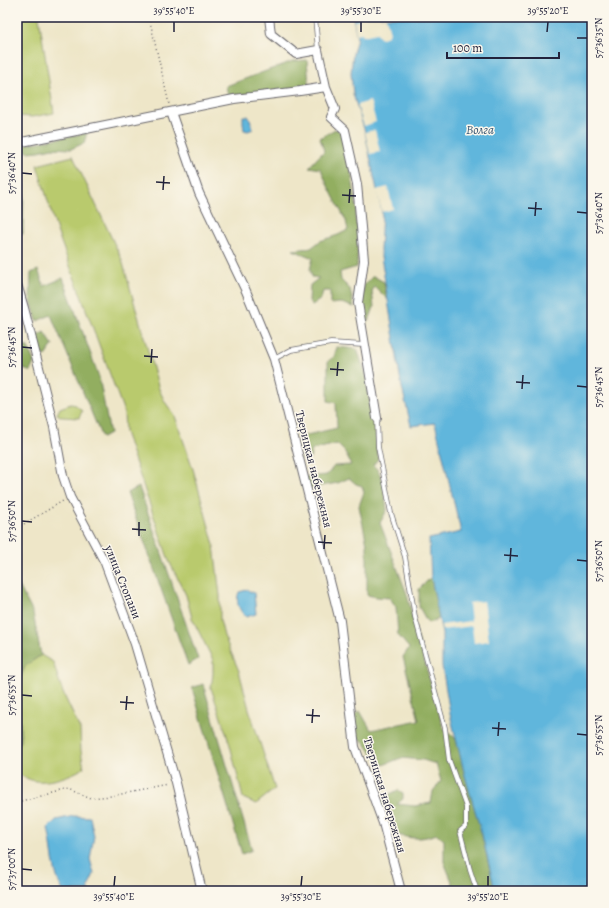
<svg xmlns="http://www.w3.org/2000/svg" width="609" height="908" font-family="Alegreya,serif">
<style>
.green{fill:#b9ca6d;stroke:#6e7654}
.forest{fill:#92ae60;stroke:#5a684e}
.water{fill:#60b6dc;stroke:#416c8c}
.pier{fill:#eee6c8}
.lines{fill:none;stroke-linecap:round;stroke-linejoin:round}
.lane-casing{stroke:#69676c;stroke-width:5.5}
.street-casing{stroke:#69676c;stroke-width:10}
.path{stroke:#69676c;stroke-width:1.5;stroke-dasharray:1 3;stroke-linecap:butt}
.lane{stroke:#fff;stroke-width:4}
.street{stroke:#fff;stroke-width:8}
.ticks{fill:none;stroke:#22223b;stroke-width:1.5}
.labels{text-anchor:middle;stroke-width:3;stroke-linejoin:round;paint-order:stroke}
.street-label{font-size:12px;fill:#22223b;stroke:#fbf7ec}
.water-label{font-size:13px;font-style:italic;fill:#385673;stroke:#fbf7ec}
.neatline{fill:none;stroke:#22223b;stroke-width:1.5}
.ticks-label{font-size:10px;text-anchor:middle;fill:#22223b}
</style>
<rect width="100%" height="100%" fill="#fbf7ec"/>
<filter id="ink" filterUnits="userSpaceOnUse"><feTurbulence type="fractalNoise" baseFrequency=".025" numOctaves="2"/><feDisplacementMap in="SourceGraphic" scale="8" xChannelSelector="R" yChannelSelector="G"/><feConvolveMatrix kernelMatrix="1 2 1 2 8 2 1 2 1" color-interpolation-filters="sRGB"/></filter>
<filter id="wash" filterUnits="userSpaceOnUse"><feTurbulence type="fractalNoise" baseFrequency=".012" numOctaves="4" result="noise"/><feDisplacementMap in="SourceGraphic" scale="16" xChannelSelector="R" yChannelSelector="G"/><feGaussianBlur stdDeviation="0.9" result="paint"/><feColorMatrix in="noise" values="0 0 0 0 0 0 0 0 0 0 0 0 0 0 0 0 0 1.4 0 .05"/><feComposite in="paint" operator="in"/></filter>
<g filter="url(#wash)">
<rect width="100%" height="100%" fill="#eee6c8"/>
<path class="green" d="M17 17H39L54 113 32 117 17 116Z
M73 156 122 260 159 389 165 402 175 416 193 469 214 545 220 596V620L224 636 239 671 249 709 275 789 256 804 243 798 230 745 211 688 213 674V660L192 618 186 595 169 561 125 432 124 412 57 231 37 165Z
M71 404 76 405 82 411 79 418 62 417 57 414 60 408Z
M41 655 53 662 63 693 80 729 81 751 84 768C70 776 51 783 35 781 29 780 23 776 17 775V747L21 741 18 684 25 666Z"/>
<path class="forest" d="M307 60 309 84 288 90 228 96 226 86 293 61Z
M335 129 344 133 349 158 357 210 355 218 358 229 357 267 340 272 341 280 350 289 354 307 341 303 330 304V291H323L321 299 312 305 309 301 310 285 319 278 312 277 310 269 313 258 293 250 311 248 320 241 338 235 348 230 346 221 327 184 321 169 309 167 324 151 320 138Z
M87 133 84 143 71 149 52 148 39 151 27 152 23 145Z
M17 171 24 185 23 234H17Z
M38 270 44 286 63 278 99 377 110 434 102 438 51 315 37 321 30 297 31 273Z
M373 276 384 282 387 299 375 287 372 291 374 307 369 321 363 322 362 297 364 285Z
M44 332 53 345 45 356 38 353 37 336Z
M20 346 28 347 34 362 30 372 17 364V348Z
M337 347 357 349 369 383 367 388 375 427 378 459 373 465 378 470 383 481 387 510 380 523 407 594 416 631 443 727 456 739 482 835 495 891H444L453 884 444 862V840L437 834C418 841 407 838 388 832L378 805 384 797 398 790 403 793V799L397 804 415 806 431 803 433 791 441 781 436 764 423 760 401 758 383 765 373 755 364 742 357 737 353 716 360 711 371 730 419 720 403 657 409 648 398 635 396 607 390 598 377 597 367 595V544L359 506 364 492 362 486 356 484 349 478 338 483 309 488 305 477 327 475 334 466 351 465 345 452 337 444 312 450 310 458 302 459 298 437 337 428 336 403 328 401V361L334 357Z
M139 487 198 659 188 665 127 493Z
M431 577 440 616 437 620 428 623 419 607V589Z
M17 582 33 613 41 655 25 666 18 684 21 741 17 747Z
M203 684 252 850 242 854 192 688Z"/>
<path class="water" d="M353 17H592V891H495L482 835 465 776 450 714 442 666V634L431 577 429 539 461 532 435 423 411 426 401 383 380 250 382 212 373 172 365 132 353 94 351 73 353 53 357 38Z
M243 116H248L250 119 253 129 248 131 244 130 243 123Z
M247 590 254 593 256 614 246 617C239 610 235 602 239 592Z
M74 816 90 817 94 836 90 859 94 874 88 887 90 891H63C52 872 53 849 48 828L56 820Z"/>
<path class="pier" d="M358 17H386L390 33 388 36 383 38 380 37 377 33 363 36 362 33 356 34 354 21 359 20Z
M370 101 376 122 364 126 357 105Z
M375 130 380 152 370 154 365 132Z
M388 187 393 209 382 212 376 190Z
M484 601 489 641 474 643 472 626 442 630 441 625 471 621 469 603Z"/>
</g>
<g filter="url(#ink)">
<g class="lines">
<defs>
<path id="lane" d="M315 17 318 50
M274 359 291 350 331 343 364 345
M377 418 378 447 391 513 405 557 415 617 445 728 449 760 466 807V826L460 831 470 870 477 891"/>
<path id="street" d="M269 17 271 34 296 54 318 50 326 87 335 109 331 117 345 130 357 184 364 260 358 303 377 418
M171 112 199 193 246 291 274 359 340 621 355 747 383 823 401 891
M17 143 234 99 300 91 326 87
M17 284 24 308 54 427 63 476 70 497 105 563 135 644 176 783 202 891"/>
</defs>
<use href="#lane" class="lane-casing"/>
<use href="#street" class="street-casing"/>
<path class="path" d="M149 17 169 104
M17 528 63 501
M17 801H21L69 789 91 798 111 796 168 785"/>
<use href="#lane" class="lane"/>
<use href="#street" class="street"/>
</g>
</g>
<path class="ticks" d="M174 32V22M361 32V22M547 32 548 22M577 38H587M22 173 32 174M156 182 170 183M163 190 164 176M342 195 356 196M349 203 350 189M528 208 542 209M577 212 587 213M535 216 536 202M22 347 32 348M144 356 158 357M151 363 152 349M330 369 344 370M337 376 338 362M516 382 530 383M577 386 587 387M522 389 523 375M22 521 32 522M132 529 146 530M139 536V522M318 542 332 543M324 549 325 535M504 555 518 556M577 560 587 561M510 562 511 548M22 695 32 696M120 702 134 703M126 710 127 696M306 715 320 716M312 723 313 709M492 728 506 729M577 734 587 735M498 736 499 722M22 869 32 870M114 886 115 876M301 886 302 876M488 886V876"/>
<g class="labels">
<g class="street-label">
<text transform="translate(314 469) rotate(76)" y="4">Тверицкая набережная</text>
<text transform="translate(123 582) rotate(68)" y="4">улица Стопани</text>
<text transform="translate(385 795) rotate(73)" y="4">Тверицкая набережная</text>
</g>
<g class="water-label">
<text x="480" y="134">Волга</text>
</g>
</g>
<rect width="609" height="908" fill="none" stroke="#fbf7ec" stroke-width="44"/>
<path d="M447 52v6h112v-6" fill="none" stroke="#22223b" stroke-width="2"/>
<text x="453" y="52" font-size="12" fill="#22223b" stroke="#fbf7ec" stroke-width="3" paint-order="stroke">100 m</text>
<rect x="22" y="22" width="565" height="864" class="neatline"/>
<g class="ticks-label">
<text x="174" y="14">39°55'40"E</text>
<text x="361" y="14">39°55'30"E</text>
<text x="548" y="14">39°55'20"E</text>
<text transform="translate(598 38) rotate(-90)" y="4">57°36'35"N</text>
<text transform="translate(11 173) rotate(-90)" y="4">57°36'40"N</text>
<text transform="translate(598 213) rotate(-90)" y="4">57°36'40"N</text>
<text transform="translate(11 347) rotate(-90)" y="4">57°36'45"N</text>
<text transform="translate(598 387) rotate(-90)" y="4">57°36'45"N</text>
<text transform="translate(11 521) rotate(-90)" y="4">57°36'50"N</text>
<text transform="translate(598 561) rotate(-90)" y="4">57°36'50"N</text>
<text transform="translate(11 695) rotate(-90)" y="4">57°36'55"N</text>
<text transform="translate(598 735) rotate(-90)" y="4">57°36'55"N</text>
<text transform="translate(11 869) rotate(-90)" y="4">57°37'00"N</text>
<text x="114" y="900">39°55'40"E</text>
<text x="301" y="900">39°55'30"E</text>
<text x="488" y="900">39°55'20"E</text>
</g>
</svg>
